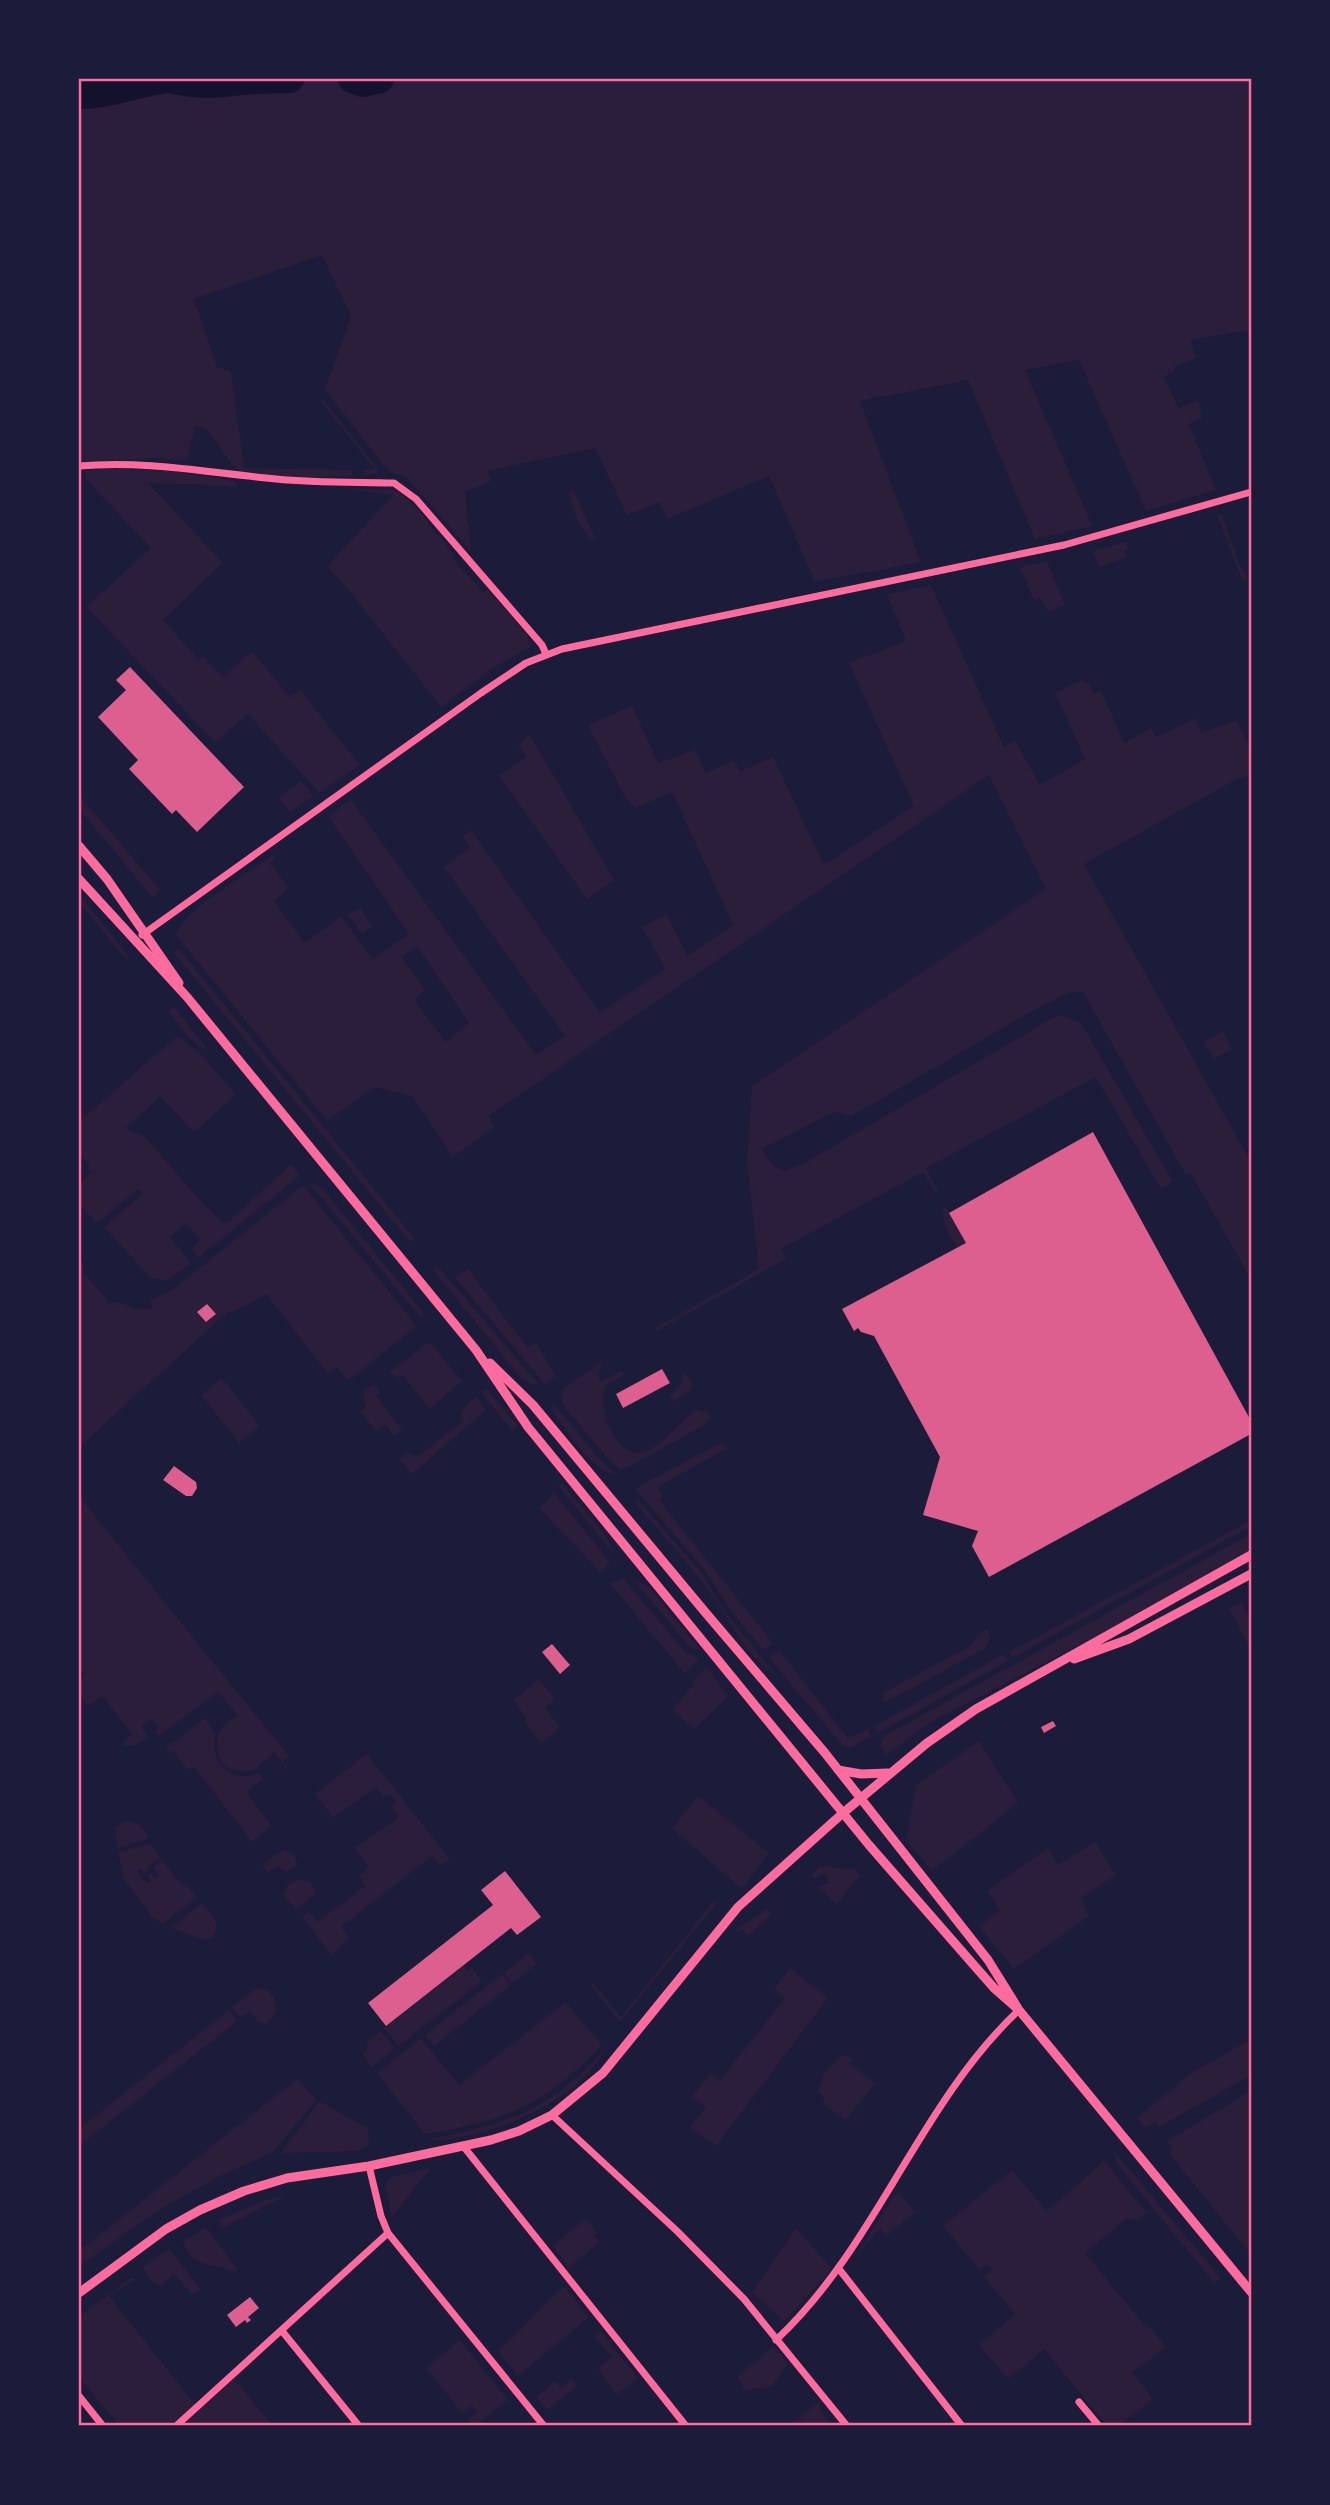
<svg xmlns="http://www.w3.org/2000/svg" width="1330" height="2505" font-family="'PT Sans',sans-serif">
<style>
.green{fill:#2a1e3b;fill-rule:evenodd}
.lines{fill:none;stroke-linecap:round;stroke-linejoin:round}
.river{stroke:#12122b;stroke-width:28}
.building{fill:#dd5f8e}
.minor{stroke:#ff6b9d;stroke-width:7}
.tertiary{stroke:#ff6b9d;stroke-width:9}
.neatline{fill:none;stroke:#ff6b9d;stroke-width:2.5}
</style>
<rect width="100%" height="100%" fill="#1b1b3a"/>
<path class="green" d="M79 79H1251V330L1190 340 1196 358 1174 367 1175 371 1164 376 1178 408 1199 400 1202 418 1189 424 1216 490 1146 511 1079 360 1025 370 1092 526 1035 539 968 380 860 401 921 562 815 582 769 476 667 519 659 502 627 515 595 448 487 471 491 481 465 492 471 551 409 480 401 475 390 473 325 390 351 316 322 255 194 299 217 367 231 372 244 468 351 470 353 475C328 477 253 483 235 467 224 456 216 440 205 428L195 426 188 458 184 460 154 458 79 462Z
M322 398 378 469 377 474 365 475 362 470 375 469 321 402Z
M106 468 171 471 234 481 238 489 233 486 148 483 223 563 163 620 199 660 203 656 223 677 252 651 290 697 300 690 360 765 319 793 248 714 215 742 86 607 151 548 86 479 85 471Z
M344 489 394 490 402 494 417 508 454 555V560L483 592 488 590 528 636 530 647 493 668 441 707 351 593 327 566 394 495Z
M573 489 597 542C581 536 572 509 569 493Z
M1222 514 1239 564 1248 578 1243 582 1217 515Z
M1126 542 1129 549 1124 551 1126 557 1099 567 1093 551Z
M1047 562 1065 605 1048 612 1041 598 1034 600 1020 567Z
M931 585 1004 747 1015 741 1040 785 1085 759 1055 693 1081 680 1089 683 1093 694 1101 690 1124 743 1151 728 1156 737 1196 718 1201 733 1237 720 1251 752V775L1237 779 1084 864 1251 1162V1279L1190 1172 1186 1175 1083 992H1070L1039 1007 852 1116 834 1112 762 1149 773 1166 784 1171 803 1164 1058 1015 1081 1023 1173 1182 1161 1189 1096 1077 926 1168 939 1193 934 1191 923 1172 781 1249 786 1257 784 1260 657 1331 655 1328 759 1269 747 1164 752 1086 1046 889 989 775 488 1116 494 1127 453 1157 412 1096 374 1087 327 1121 176 935C180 912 253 870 274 854L276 857 270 863 289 888 274 901 305 943 341 916 373 959 409 934 328 816 351 800 536 1055 565 1036 444 867 470 848 463 836 471 830 600 1013 666 969 642 927 667 914 687 956 733 925 672 792 635 808 625 797 588 725 632 706 658 763 695 750 706 773 734 760 740 771 773 757 824 865 914 806 849 663 906 641 887 594ZM417 946 469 1023 446 1042 414 1000 425 990 402 957Z
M530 735 614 880 587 899 499 776 527 756 518 745Z
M301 781 314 796 290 812 278 798Z
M81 797 160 890 155 896H151L80 810Z
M79 895 129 956 126 959 79 903Z
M361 909 372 926 362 934 347 914Z
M179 949 415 1239 410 1242 174 953Z
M174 1007 206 1047 203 1049 190 1039 168 1012Z
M1223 1031 1232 1049 1214 1059 1203 1042Z
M177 1036 200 1053 236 1095 194 1132 160 1097 125 1128 146 1138 207 1208 226 1224 291 1164 299 1176 198 1258 191 1249 201 1240 186 1224 170 1237 191 1263 167 1281 150 1277 104 1227 142 1194 138 1189 97 1223 83 1208 79 1211V1184L91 1173 87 1169 90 1165 79 1154V1122Z
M309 1183 317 1185 325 1191 423 1312 425 1315 422 1319Z
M303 1185 417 1326 348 1381 337 1367 328 1374 266 1294 232 1313 229 1311 79 1447V1259L85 1267 82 1271 109 1302 128 1305 136 1310 152 1308 150 1300 175 1288Z
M945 1205 966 1243 957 1248C950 1234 938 1220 945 1205Z
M437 1265 539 1385 531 1384 521 1378 433 1270Z
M468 1269 527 1347 536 1343 556 1376 545 1384 455 1278Z
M427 1343 431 1344 462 1381 429 1409 403 1375 398 1378 389 1373Z
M603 1360 598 1375 600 1382 623 1370 625 1374 607 1384C600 1396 604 1409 607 1421 609 1429 613 1434 618 1441 642 1475 675 1425 696 1410L708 1412 711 1418 704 1425 627 1468 620 1469 610 1461 563 1405 561 1391Z
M684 1371 692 1382 691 1390 673 1402 670 1395 680 1386Z
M222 1378 260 1426 239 1443 201 1395Z
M374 1384 380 1393 376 1396 402 1430 394 1436 386 1425 376 1431 360 1411 366 1406 363 1401 364 1392Z
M487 1389 518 1426 512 1431 482 1393Z
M476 1397 486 1410 412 1474 399 1459 407 1452 415 1457 420 1455 463 1421C458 1410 468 1404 476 1397Z
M553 1403 601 1461 616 1474C595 1475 569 1433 556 1417L553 1411Z
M721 1443 728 1448 657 1487 663 1497 659 1500 773 1643 763 1650 728 1607 707 1573 636 1490 645 1483Z
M562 1483 608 1539 613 1553 558 1486Z
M554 1493 610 1562 601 1573 539 1508Z
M79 1496 289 1756 282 1762 274 1752 255 1770C248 1771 239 1772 232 1770 217 1765 213 1744 220 1731 223 1725 232 1720 237 1715L218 1692 158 1736 156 1732 158 1727 151 1719 141 1727 148 1736C139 1743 133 1749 122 1744L132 1734 102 1696 88 1706 79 1694V1680L85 1675 79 1667Z
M636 1498 702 1573 725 1612 775 1674C745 1655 734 1626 714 1598 691 1566 663 1536 637 1505Z
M1251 1520V1526L1012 1658 1009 1652Z
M1251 1534V1550L1097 1636 934 1720 886 1755 880 1746 882 1739 888 1734Z
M623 1578 685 1652 699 1659 685 1674 610 1584Z
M634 1580 649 1587 701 1651 689 1646Z
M1242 1602 1251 1622V1650L1229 1608Z
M987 1629 991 1638 984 1649 886 1702 882 1700 883 1693 970 1646 978 1634Z
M779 1650 848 1738 868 1729 871 1736 851 1748 843 1746 769 1658Z
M1004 1654 1008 1661 878 1733 874 1726Z
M706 1667 729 1696 694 1729 672 1710 694 1684 692 1681Z
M539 1679 555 1699 545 1708 560 1727 541 1743 524 1721 527 1718 513 1700Z
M205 1718 216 1734C208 1761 231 1785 259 1773L263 1779 246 1792 272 1826 252 1842 194 1767 188 1770 173 1751 170 1753 166 1747Z
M979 1741 1018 1803 932 1871 906 1841 916 1785Z
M367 1754 450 1859 440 1866 432 1856 341 1927 349 1938 331 1955 302 1917 309 1912 318 1922 365 1886 359 1876 369 1867 355 1848 399 1817 391 1807 396 1801 390 1794 383 1796 376 1787 333 1818 315 1794Z
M698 1796 769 1853 742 1889 672 1829Z
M126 1820 139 1825 150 1838 117 1848 115 1828Z
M1095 1842 1116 1875 1081 1898 1089 1916 1014 1969 979 1927 1000 1910 987 1891 1048 1848 1058 1865Z
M150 1844 160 1857 148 1867 149 1870 145 1873 141 1868 137 1871 146 1883 151 1881 147 1876 151 1873 155 1878 159 1875 153 1867 162 1860 182 1885 185 1883 197 1897 163 1924 152 1917 124 1879 118 1852Z
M283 1850 293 1853 297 1862 296 1866 287 1872 278 1866 268 1873 262 1865Z
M821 1866 856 1870 860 1875 837 1904 818 1887 830 1883 823 1873 815 1879 811 1875Z
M298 1880 309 1881 315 1890 314 1895 296 1909 284 1896C284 1888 290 1882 298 1880Z
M714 1901 716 1904 621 2021 618 2020 590 1984 592 1982 621 2017Z
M202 1903C211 1914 222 1923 213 1937L205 1940 171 1928Z
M767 1909 771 1915 749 1935 741 1929 736 1933 734 1931Z
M529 1953 537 1964 513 1983 504 1973Z
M464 1965 468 1971 472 1968 482 1981 398 2046 384 2028Z
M790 1968 828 1998 716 2146 690 2127 706 2107 692 2096 711 2074 720 2080 785 1998 774 1989Z
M502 1974 511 1985 434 2046 425 2035Z
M263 1988C280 1997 280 2014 265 2024L258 2021 250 2011 241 2018 232 2007 254 1990Z
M566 2002 602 2045C563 2088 519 2117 461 2127 449 2130 436 2134 424 2133L377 2073 421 2038 459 2085Z
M229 2010 237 2021 79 2146V2129Z
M381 2031 395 2048 372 2067 362 2054 369 2047 366 2042Z
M1251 2039V2075L1159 2127 1155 2123 1144 2127 1137 2118 1190 2074Z
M605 2049C585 2094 512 2127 466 2136 454 2138 442 2142 429 2139 510 2123 548 2112 605 2049Z
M842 2055 852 2058 849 2063 875 2083 846 2120 825 2105 823 2096 818 2092 824 2074Z
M297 2079 317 2100 273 2152 224 2174 162 2208 79 2266V2251Z
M1251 2091V2255L1171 2156V2146L1166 2144 1170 2139Z
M319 2101 368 2128 369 2142 366 2147 357 2151 281 2153Z
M1115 2152 1221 2278 1214 2283 1116 2163V2157L1113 2154Z
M1104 2161 1147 2213 1138 2221 1127 2218 1085 2253 1146 2327 1151 2328 1166 2347 1132 2373 1153 2398 1119 2426H1107L1044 2349 1008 2379 979 2345 1015 2314 984 2277 992 2269 988 2265 980 2271 943 2226 1012 2170 1047 2211Z
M430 2168 429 2170 392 2217 385 2184 391 2177Z
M303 2191 285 2196 222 2228 218 2220 263 2201Z
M899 2192 915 2212 887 2236 880 2229 874 2234 849 2268 893 2197Z
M586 2219 597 2232 594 2235 600 2242 569 2267 552 2246Z
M206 2227 238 2270 234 2272C222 2265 207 2267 196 2260 189 2256 187 2248 182 2242Z
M796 2228 832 2269 784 2321 752 2293Z
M169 2249 202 2291 192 2294 174 2274 160 2286 149 2279 143 2267Z
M131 2278 136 2279 109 2296 195 2404 171 2426H119L79 2377V2316Z
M564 2286 589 2317 518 2376 498 2351Z
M600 2331 638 2378 616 2395 598 2368 612 2357 594 2336Z
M460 2340 508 2400 475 2426 467 2419 477 2412 472 2405 462 2413 426 2368Z
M774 2346 788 2364 771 2387 745 2390 737 2377Z
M263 2352 235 2380 273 2426H182Z
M572 2378 577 2386 547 2410 536 2397 555 2381 561 2388Z
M819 2402 825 2418 834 2426H789Z"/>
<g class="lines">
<path class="river" d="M171 79C205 88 222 82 256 80 267 79 279 80 290 79
M352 79 363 83 380 79
M79 95C108 95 136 83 166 79"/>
</g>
<path class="building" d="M130 667 244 787 197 832 176 810 172 814 129 769 138 760 98 717 126 690 116 680Z
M1093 1132 1251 1421V1434L989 1577 972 1546 978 1531 923 1515 940 1457 874 1336 861 1332 858 1328 854 1331 842 1309 966 1243 949 1213Z
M207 1304 216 1314 206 1322 197 1312Z
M662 1369 670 1383 623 1408 616 1394Z
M174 1466 196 1482 197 1488 192 1496H186L163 1480Z
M552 1644 570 1665 560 1674 542 1652Z
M1053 1721 1056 1726 1044 1733 1041 1727Z
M505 1871 541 1917 517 1935 511 1928 386 2026 368 2003 493 1905 481 1890Z
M250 2297 259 2308 248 2317 251 2320 247 2323 245 2320 236 2327 227 2315Z"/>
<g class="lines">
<path class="minor" d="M79 466C146 460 210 473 276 479 315 483 355 482 394 483L416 499 542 645 546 654
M142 935 481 693 526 663 562 649 1064 545 1251 492
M552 2115 678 2232 744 2299 847 2426
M464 2147 686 2426
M369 2166 381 2216 388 2233 544 2426
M839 2269 962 2426
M282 2331 359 2426
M776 2340C877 2246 918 2105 1019 2010
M79 2396 103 2426
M1079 2402 1099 2426
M176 2426 388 2233"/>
<path class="tertiary" d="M79 846 107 879 179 983
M79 879 187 997 476 1350 528 1427 869 1845 972 1963 994 1988 1019 2010
M490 1363 533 1405 705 1612 825 1753 988 1960 1019 2010 1251 2292
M1074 1659 1129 1639 1251 1574
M838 1770 861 1774 888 1773
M79 2293 166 2229 200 2210 244 2191 287 2178 369 2166 491 2140 519 2131 552 2115 603 2073 738 1907 843 1813 927 1743 976 1709 1251 1555"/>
</g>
<rect width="1330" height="2505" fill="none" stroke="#1b1b3a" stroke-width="161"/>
<rect x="80" y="80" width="1170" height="2344" class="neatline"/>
</svg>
